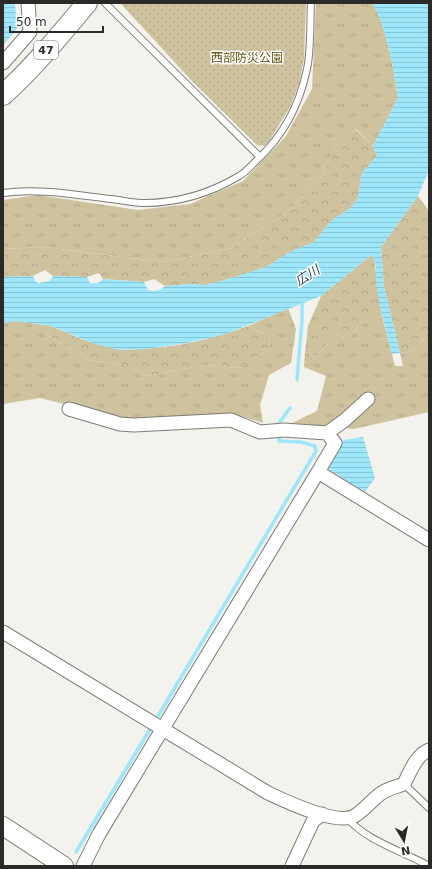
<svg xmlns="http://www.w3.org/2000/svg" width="432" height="869" font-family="'DejaVu Sans','Noto Sans JP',sans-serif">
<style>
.grass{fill:url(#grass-tufts)}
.forest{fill:url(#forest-crowns)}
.park{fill:url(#park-dots)}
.water{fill:url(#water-rules)}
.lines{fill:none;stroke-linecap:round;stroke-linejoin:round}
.stream{stroke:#9ee6fa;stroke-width:3.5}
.lane-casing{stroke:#7d7c77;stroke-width:8}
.street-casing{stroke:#7d7c77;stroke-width:15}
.secondary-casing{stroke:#7d7c77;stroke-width:20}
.primary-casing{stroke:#7d7c77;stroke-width:22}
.lane{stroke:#fff;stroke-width:6}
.street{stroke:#fff;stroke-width:13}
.secondary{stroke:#fff;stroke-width:18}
.primary{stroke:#fff;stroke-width:20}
.labels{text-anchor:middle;stroke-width:3;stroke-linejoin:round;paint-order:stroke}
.shield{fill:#fff;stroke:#6b6a68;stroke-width:1}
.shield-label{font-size:11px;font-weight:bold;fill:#2b2a28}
.park-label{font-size:12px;fill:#67530f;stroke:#fff}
.water-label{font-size:13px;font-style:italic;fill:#193b44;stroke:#fff}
</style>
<defs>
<pattern id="grass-tufts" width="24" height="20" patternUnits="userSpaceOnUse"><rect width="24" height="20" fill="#cfc29f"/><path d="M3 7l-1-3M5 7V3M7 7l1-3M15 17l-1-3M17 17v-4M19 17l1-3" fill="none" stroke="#b2a789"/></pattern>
<pattern id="forest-crowns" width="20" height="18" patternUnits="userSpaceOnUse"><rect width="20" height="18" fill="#cfc29f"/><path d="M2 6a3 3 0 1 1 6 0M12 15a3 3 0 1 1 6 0" fill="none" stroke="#b2a789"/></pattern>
<pattern id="park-dots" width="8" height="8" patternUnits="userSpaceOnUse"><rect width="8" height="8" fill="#cfc29f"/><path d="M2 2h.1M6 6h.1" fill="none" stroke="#b2a789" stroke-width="1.8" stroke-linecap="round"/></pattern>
<pattern id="water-rules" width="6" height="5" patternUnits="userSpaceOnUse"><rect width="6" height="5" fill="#9ee6fa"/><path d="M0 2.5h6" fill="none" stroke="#88c5d6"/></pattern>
</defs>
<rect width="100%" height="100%" fill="#f3f2ec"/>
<path class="grass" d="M316 3H373L381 21 386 38 392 62 398 98 373 146 356 129 338 142 321 178 287 212 232 248 164 262 43 247 3 249V200L38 195 138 210 190 204 243 181 286 136 312 89Z
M429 250V288L424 285V256Z
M288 308 296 329 291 363 269 375 260 405 263 423 234 414 130 421 40 398 3 404V323L16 321 51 326 47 335 90 360 123 365 147 376 205 365 239 368 268 350 270 337 248 326Z
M382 316 395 366H403L400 353 413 351 429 333V412L354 429 292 423 317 411 326 376 304 367 305 352 317 356 335 334 349 338 361 323Z"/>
<path class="forest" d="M355 129 373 146 377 156 362 173 357 200 348 210 331 221 314 242 290 252 266 267 222 281 205 285 190 284 165 286 154 279 144 282 103 279 99 273 87 277 53 276 45 270 33 276 3 277V249L43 247 164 262 232 248 287 212 321 178 338 142Z
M418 196 429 211V250L424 256V285L429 288V333L413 351 400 353 384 287 381 247Z
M371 255 374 258 375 264 377 287 382 316 361 323 349 338 335 334 317 356 305 352 308 326 321 296Z
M51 326C72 335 93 345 117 349 123 351 131 349 138 349 175 348 213 339 248 326L270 337 268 350 239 368 205 365 147 376 123 365 90 360 47 335Z"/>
<path class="park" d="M120 3H306L304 58 299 84 290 107 269 141 264 146 257 145 192 81Z"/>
<path class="water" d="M3 3H15L17 29 3 45Z
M373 3H429V170L418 196 381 247 384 287 400 353 392 354C386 329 378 304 376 278 376 271 377 260 371 255L321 296 223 335 187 343 147 349 119 350 95 344 51 326 16 321 3 323V277L33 276 35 281 38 283 50 281 53 276 87 277 90 283C96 284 100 283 103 279L144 282 148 290 153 291 160 290 165 286 190 284 205 285 222 281 266 267 290 252 314 242 331 221 348 210 357 200 362 173 377 156 373 146 398 98 392 62 386 38 381 21Z
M363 437 375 478 365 492 327 468 344 440Z"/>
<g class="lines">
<path class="stream" d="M297 380 302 320V300
M279 427V423L290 408
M155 721 316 451 315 446 301 442 279 441V433
M76 852 152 726"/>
<defs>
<path id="lane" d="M105 3 260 157
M3 193C39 188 75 195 111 199 122 200 133 203 144 203 179 203 209 194 239 176 245 173 250 167 255 162 283 136 299 107 307 69 311 51 310 23 311 3
M404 784 429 808
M347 818C367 841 402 851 429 866"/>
<path id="street" d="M3 63 30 32 28 3
M69 409 120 424 134 425 231 420 260 432 284 430 327 433 345 420 368 399
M318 472 335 443 327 433
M3 632 268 793C285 801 339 827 356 815 364 810 371 801 379 795 385 789 396 787 404 784 410 772 416 755 429 750
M83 866 99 834 318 472 429 540
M292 866 313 821 322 814"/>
<path id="secondary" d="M3 826 64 866"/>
<path id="primary" d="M3 95C34 67 60 35 87 3"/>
</defs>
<use href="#lane" class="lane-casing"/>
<use href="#street" class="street-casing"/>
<use href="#secondary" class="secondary-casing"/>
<use href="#primary" class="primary-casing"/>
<use href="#lane" class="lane"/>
<use href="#street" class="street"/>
<use href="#secondary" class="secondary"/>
<use href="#primary" class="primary"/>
</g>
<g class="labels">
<rect class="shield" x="34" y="41" width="24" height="18" rx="3"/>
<g class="shield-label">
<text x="46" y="54">47</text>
</g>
<g class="park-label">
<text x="247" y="62">西部防災公園</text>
</g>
<g class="water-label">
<text transform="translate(307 275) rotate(-33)" y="5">広川</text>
</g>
</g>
<rect width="432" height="869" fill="none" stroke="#2b2a28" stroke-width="8"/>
<g transform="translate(404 841) rotate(170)" stroke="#ffffff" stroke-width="3" paint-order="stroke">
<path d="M0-3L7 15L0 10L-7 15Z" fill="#2b2a28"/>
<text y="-6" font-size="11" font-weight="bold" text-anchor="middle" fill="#2b2a28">N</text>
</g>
<path d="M10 26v6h93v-6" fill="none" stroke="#2b2a28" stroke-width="2"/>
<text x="16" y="26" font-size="12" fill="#2b2a28" stroke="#ffffff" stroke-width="3" paint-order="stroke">50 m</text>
</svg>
